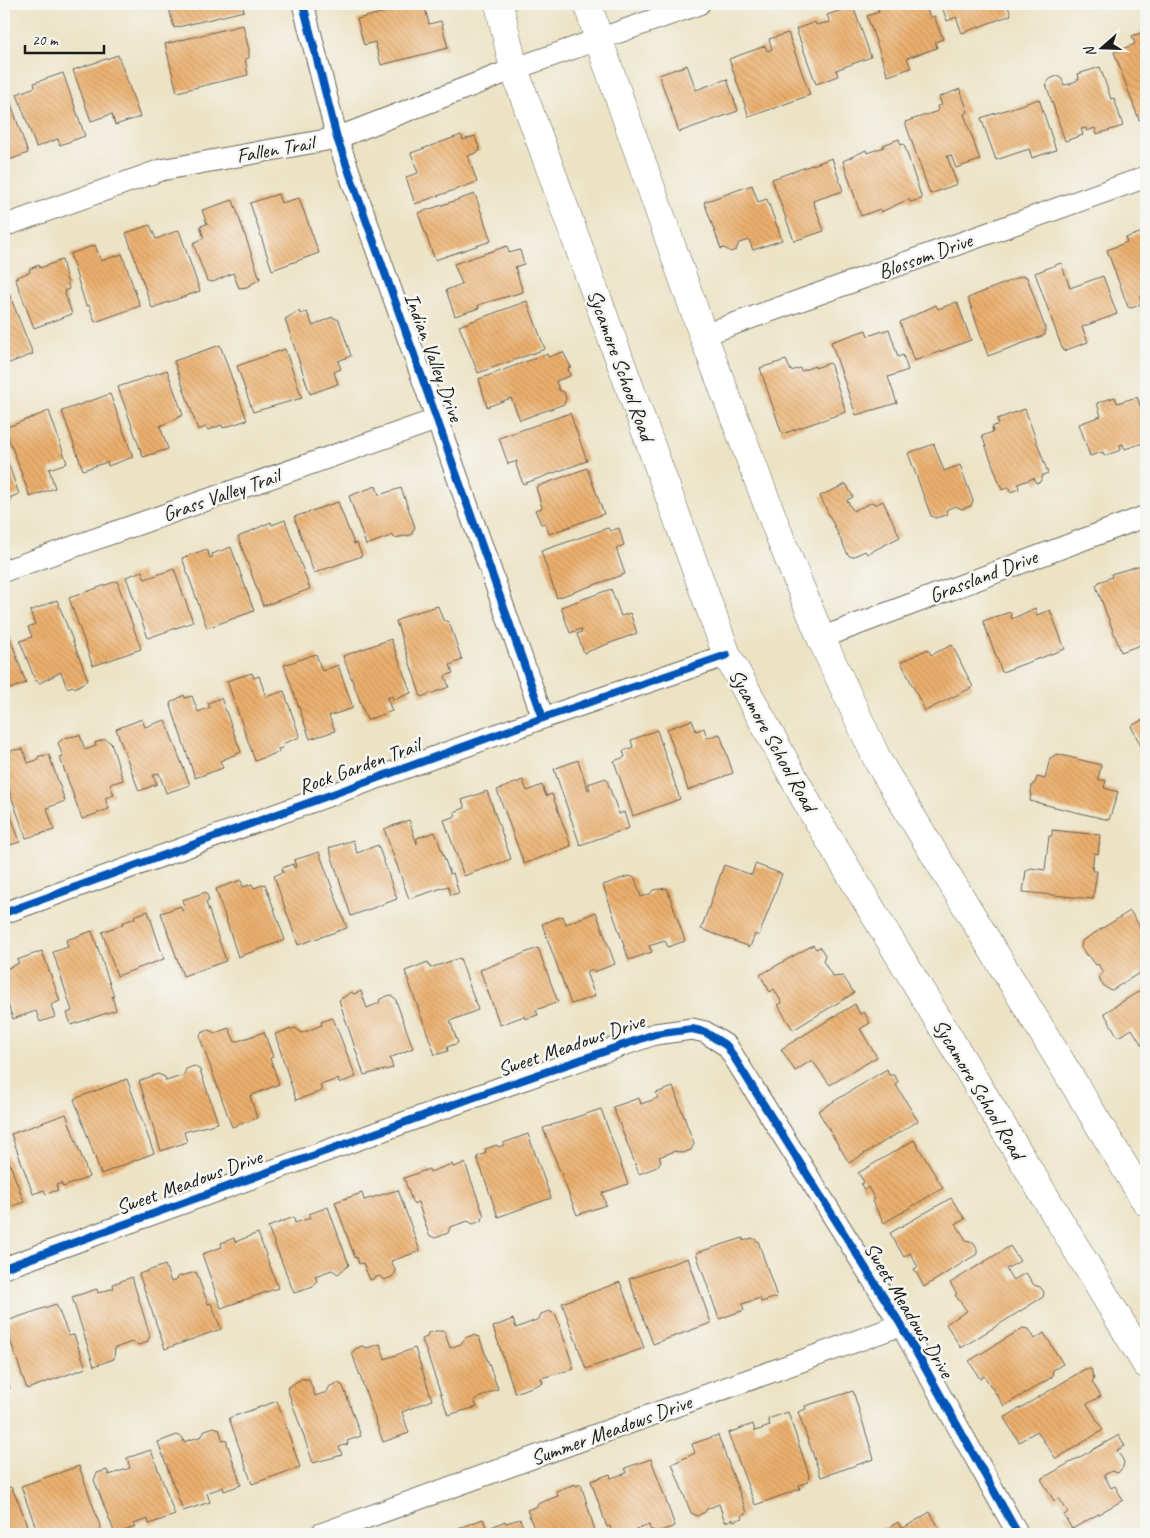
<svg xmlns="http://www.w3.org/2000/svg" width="1150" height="1538" font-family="Caveat,sans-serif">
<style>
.building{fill:url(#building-back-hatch)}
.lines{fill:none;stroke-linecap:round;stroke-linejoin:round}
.street-casing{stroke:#656257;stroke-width:23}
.secondary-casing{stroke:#656257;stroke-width:29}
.street{stroke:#fff;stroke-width:21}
.secondary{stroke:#fff;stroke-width:28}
.cycleway-casing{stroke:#f6f6f2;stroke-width:11}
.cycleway{stroke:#0057b8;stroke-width:8}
.labels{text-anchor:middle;stroke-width:5;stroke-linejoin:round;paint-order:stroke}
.street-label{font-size:21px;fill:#1c1c1c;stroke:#f6f6f2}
</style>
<defs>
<pattern id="building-back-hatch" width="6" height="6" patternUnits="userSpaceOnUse" patternTransform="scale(1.25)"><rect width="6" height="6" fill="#ebaf6d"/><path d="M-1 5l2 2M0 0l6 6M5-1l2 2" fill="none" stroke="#c9965e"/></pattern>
</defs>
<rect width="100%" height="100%" fill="#f6f6f2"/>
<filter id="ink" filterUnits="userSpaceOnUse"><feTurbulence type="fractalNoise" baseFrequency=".02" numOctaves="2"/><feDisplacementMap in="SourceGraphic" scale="10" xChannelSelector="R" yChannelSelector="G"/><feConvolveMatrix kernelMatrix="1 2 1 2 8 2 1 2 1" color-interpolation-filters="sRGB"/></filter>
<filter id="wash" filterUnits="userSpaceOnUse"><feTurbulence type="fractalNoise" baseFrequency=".0096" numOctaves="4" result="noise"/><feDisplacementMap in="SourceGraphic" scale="20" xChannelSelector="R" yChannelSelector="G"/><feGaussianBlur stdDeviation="1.12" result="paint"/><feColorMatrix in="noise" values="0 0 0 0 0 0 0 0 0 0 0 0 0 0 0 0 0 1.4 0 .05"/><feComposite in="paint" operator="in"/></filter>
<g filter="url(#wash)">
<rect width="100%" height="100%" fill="#ece3c5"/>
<g id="blocks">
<path class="building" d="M168 4H242L244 11 174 28Z
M418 4H424L429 24 441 21 448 48 381 65 375 42 364 45 357 19Z
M890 4H925L930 18 934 16 943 39 935 42 937 48 907 58 911 68 888 76 867 16 879 12 878 8Z
M941 4H1007L1011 15 962 33 956 17 947 21Z
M853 6 871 57 836 70 838 76 816 84 796 29 815 22 816 25 830 22 827 15Z
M243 25 249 50V58L245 59 248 75 177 92 165 44Z
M1146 31V117L1139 120 1114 52 1135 44 1132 36Z
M788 33 810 95 749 117 729 59 765 46 767 51 772 49 769 39Z
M118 55 140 117 115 125 112 114 91 121 73 70Z
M687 65 696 90 727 79 738 111 679 132 659 75Z
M1100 67 1111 99 1114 98 1123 126 1097 134 1095 128 1087 131 1086 128 1081 129 1083 135 1065 141 1046 84 1050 79 1057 76 1062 79 1064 85 1070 84 1079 79 1078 74Z
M63 73 85 136 60 145 58 139 36 147 17 94 35 87 34 83Z
M960 89 968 112 964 114 980 160 956 168 951 155 947 156 957 184 930 194 905 122 938 111 937 106 942 105 939 97Z
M9 98 28 153 4 162V100Z
M1039 99 1056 150 1032 158 1029 149 996 160 981 118Z
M461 135 463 140 475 136 480 151 468 156 477 182 415 204 406 177 418 173 411 153Z
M899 139 901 145 904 144 922 199 910 202 909 199 881 212 880 209 861 216 843 161 866 150 867 153 884 147 883 145Z
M832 158 843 191 813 201 824 231 794 241 772 179Z
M752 185 758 202 767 199 782 240 753 250 749 240 739 243 736 250 731 252 724 248 721 249 704 202Z
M278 194 281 203 299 198 319 253 272 270 250 203Z
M475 194 491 241 435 260 418 213Z
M233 200 260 279 247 287 239 288 233 273 213 282 207 281 193 243 204 238 200 226 207 224 202 210Z
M150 225 156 239 179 230 200 291 152 308 126 233Z
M1146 231V295L1140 297 1141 302 1139 305 1132 308 1128 307 1107 250 1127 242 1125 238Z
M95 245 101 261 122 254 140 306 95 322 89 305 86 306 70 254Z
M507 246 509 253 520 250 524 264 515 267 523 292 478 305 479 308 455 316 446 290 462 284 454 264Z
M62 260 69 289 64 291 72 314 34 328 15 278 30 272 29 269 39 265 40 268Z
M1061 263 1070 288 1103 276 1117 314 1082 327 1088 342 1063 351 1035 273Z
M1022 276 1027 277 1045 328V335L988 356 968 298Z
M4 281 33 354 4 365Z
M527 301 545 349 478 373 459 326Z
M957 302 971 340 914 361 900 322 936 305 938 309Z
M299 311 300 314 307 312 313 326 332 317 339 320 351 356 338 361 341 369 334 372 338 384 310 394 285 319Z
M889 329 898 357 903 355 908 370 888 377 897 403 856 415 831 342 866 330 868 336Z
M220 345 247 420 223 428 222 425 208 430 206 427 198 430 174 361Z
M285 349 302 398 253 412 237 366Z
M563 352 571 367 568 368 570 376 556 381 559 390 564 392 566 398 564 404 520 420 511 398 487 407 479 379 547 354 548 357Z
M786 360 791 371 800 368 801 371 815 366V368L830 363 846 412 782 434 760 368Z
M167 370 183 415 160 426 168 449 143 457 118 387Z
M110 394 133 457 108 466 107 462 83 470 62 411Z
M1115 397 1117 403 1137 397 1146 422V442L1125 449 1123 444 1120 445 1121 450 1104 456 1103 452 1090 456 1079 424 1101 416 1097 403Z
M1025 409 1048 473 1043 475 1040 482 1036 483 1034 478 1018 484 1019 489 1010 492 1009 487 1002 490 982 436 993 432 992 427 999 424 997 419Z
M49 411 67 463 49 469 55 488 30 497 5 428Z
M570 413 587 461 523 484 516 465 517 461 508 464 499 438Z
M934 444 944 471 960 465 973 501 971 506 962 509 955 506 946 510 948 514 936 518 931 516 908 453Z
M4 451 19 494 11 497 12 501 4 504Z
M587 468 604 514 549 534 545 523 541 524 535 510 542 508 536 487Z
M846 484 853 497 847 500 853 511 873 502 875 505 883 501 900 537 867 554 865 551 852 557 848 555 820 496Z
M376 486 379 495 401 488 415 527 411 535 394 538 393 535 366 545 349 496Z
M338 502 354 544 357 543 362 556 314 573 294 517Z
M285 520 310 589 263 606 238 537 271 522 272 525Z
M608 528 610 531 619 528 624 545 616 548 625 574 557 598 541 551Z
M231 547 254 611 207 628 182 558 207 549 210 558 213 557 212 554Z
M1145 564 1146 625 1143 626 1146 643 1121 652 1096 586 1099 582 1112 577 1111 574Z
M174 569 193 622 148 638 126 577 142 571 145 579Z
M117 581 141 649 93 666 69 598Z
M611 589 621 616 630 613 637 633 584 653 577 634 582 632 581 629 570 633 561 607Z
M57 600 88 680 75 688 73 686 67 688 61 672 40 683 35 680 20 641 32 637 28 627 35 624 30 611Z
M438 606 443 620 449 622 462 660 450 665 453 673 445 676 449 687 421 697 396 621 410 614Z
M1035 608 1037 615 1050 610 1065 649 1002 672 983 621 1010 612 1012 619Z
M8 632 26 683 4 691V634Z
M391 639 411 693 393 700 392 696 387 698 392 711 367 720 343 656Z
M952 645 973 687 925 711 901 662 928 649 931 655Z
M316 654 322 671 338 665 353 708 329 716 335 731 310 739 284 665Z
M252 673 254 678 259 676 266 697 284 691 300 737 282 744 283 748 278 749 279 752 255 761 227 681Z
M184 695 185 698 192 696 198 712 210 707 208 703 221 698 241 752 220 761 223 768 195 778 170 703Z
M1146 718V756L1131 726Z
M142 719 145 727 165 720 190 785 166 793 159 773 153 775 157 784 139 791 116 729Z
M692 720 696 731 704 728 707 738 720 734 733 773 688 790 667 729Z
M657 730 680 799 633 816 614 761 625 757 623 751 633 747 631 740Z
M80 735 85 750 96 746 95 743 105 739 111 743 123 780 110 784 114 795 105 798 109 809 82 819 60 758 63 757 58 743 64 738Z
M23 749 28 763 37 760 39 756 49 755 65 801 47 808 54 830 26 838 4 776V756L13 750Z
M1057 754 1101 765 1098 779 1106 781 1104 788 1118 792 1109 820 1030 801 1032 785 1035 783 1037 777 1045 779 1050 758Z
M578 760 588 790 590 789 588 784 606 778 619 814 624 812 629 828 580 845 554 769Z
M523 780 527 791 542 785 546 796 552 794 571 846 524 864 497 790Z
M487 791 511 859 464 876 444 820 456 816 454 812 465 808 462 800Z
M4 796 20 842 7 846 4 842Z
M409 820 417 844V838L435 832 450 874 453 873 459 893 451 895 448 886 409 899 384 829Z
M1052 830 1100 835 1098 854 1094 853 1092 871H1097L1093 899 1023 892 1026 871 1031 868 1045 870 1049 836H1052Z
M353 840 357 853 378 845 397 899 351 916 329 848Z
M319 852 347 928 298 945 274 876 283 872 282 868 293 864 294 868 296 867 294 860Z
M755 864 782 874 759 936 755 934 750 947 701 929 724 865 752 875Z
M629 876 635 878 641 897 650 894 653 890 667 888 685 941 668 947 665 941 649 946 652 952 629 960 603 885Z
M241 880 243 887 252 884 254 888 265 884 285 940 238 957 216 889Z
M206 892 209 901 206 902 226 961 183 976 161 913 181 906 182 911 185 909 182 900Z
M148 911 164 959 117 976 102 932 123 924 122 923 135 918 134 916Z
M1130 911 1146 936V975L1144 977 1141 972 1112 990 1106 988 1101 982 1099 976 1103 973 1098 964 1096 965 1090 957 1086 955 1081 947 1082 941Z
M596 912 615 964 594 972 593 969 586 972 595 996 571 1004 542 924 563 916 566 924Z
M92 931 114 996H112L116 1010 71 1025 67 1013 72 1011 53 952 68 947 66 940Z
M813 945 816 949 820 947 825 955 823 961 833 977 843 976 854 993 793 1030 778 1005 782 1003 774 989 770 992 760 975Z
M538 948 558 1002 536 1010 538 1015 525 1019 524 1016 500 1025 480 970Z
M42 951 60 1001 51 1005 55 1017 40 1022 36 1011 13 1019 4 992V970L19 963 17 960Z
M460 958 478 1010 450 1021 458 1043 447 1047 448 1051 435 1055 405 971 428 962 430 968Z
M1146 987V1052L1132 1029 1118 1037 1104 1013Z
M361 991 367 1008 379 1003 380 999 390 995 395 998 413 1048 390 1058 393 1068 364 1075 339 1000 352 992 354 994Z
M855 1004 860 1014 864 1012 870 1023 860 1029 877 1057 830 1085 812 1060 795 1071 781 1049Z
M333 1018 356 1077 339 1083 338 1079 320 1085 322 1091 296 1100 275 1034 295 1028 302 1033 322 1025 321 1022Z
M229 1028 235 1042 264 1032 273 1057 270 1058 279 1084 250 1096 257 1118 232 1127 200 1038 201 1033 209 1030 215 1033Z
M194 1066 200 1070 218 1123 184 1132 187 1142 161 1151 139 1081 158 1074 165 1077 166 1081 184 1075 186 1069Z
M887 1069 889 1075H894L898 1081 896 1085 918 1121 849 1163 818 1111Z
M127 1079 154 1153 101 1174 74 1099Z
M673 1087 694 1144 691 1150 683 1153 675 1151 659 1157 661 1161 657 1167 639 1174 613 1107 639 1098 641 1104 658 1098 656 1093Z
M601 1109 628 1184 602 1193 606 1205 577 1215 543 1128Z
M66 1114 89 1177 63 1187 61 1183 56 1185 58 1190 46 1194 44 1190 33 1194 11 1134Z
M528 1134 551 1198 498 1217 477 1157 486 1153 485 1149 497 1145 498 1147 504 1145 503 1143Z
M914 1140 943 1188 884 1223 872 1201 875 1199 868 1187 864 1190 861 1184 864 1182 858 1173Z
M4 1148 24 1202 4 1209Z
M465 1163 484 1216 481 1221 473 1224 468 1221 450 1227 448 1233 435 1238 429 1235 418 1202 413 1204 404 1178 429 1169 430 1172 452 1164 453 1167Z
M398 1190 420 1251 391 1261 396 1272 392 1277 384 1280 379 1276 370 1280 363 1263 359 1264 357 1257 355 1258 335 1202 362 1193 364 1200Z
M951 1198 965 1219 956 1224 966 1240 973 1242 977 1249V1254L924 1287 914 1269 918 1267 910 1253 904 1257 890 1233Z
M328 1207 349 1265 338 1274 332 1270 315 1276 317 1281 313 1287 294 1293 268 1227 294 1217 295 1223 310 1218 309 1214Z
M258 1233 278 1288 221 1308 202 1254 222 1247 221 1243 234 1238 235 1242Z
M743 1238V1241L752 1238 758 1241 777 1297 761 1302 760 1298 742 1304 744 1310 719 1319 696 1253Z
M1010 1246 1020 1261 1006 1269 1013 1280 1026 1273 1034 1285 1040 1287 1044 1292 1043 1297 961 1348 946 1324 967 1311 955 1295 957 1294 950 1283Z
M688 1258 711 1323 653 1344 629 1279Z
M165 1265 171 1282 178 1279 177 1277 196 1272 208 1304 211 1303 221 1329 165 1349 139 1274Z
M132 1277 150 1336 147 1342 139 1345 132 1342 115 1348 114 1359 94 1366 72 1297 97 1289 98 1293 114 1288 113 1284Z
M620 1282 644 1348 586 1369 562 1303Z
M56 1304 69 1336 74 1335 86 1368 27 1389 4 1322Z
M549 1311 556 1315 574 1369 541 1378 543 1383 515 1393 493 1327 513 1319 516 1328 539 1319 541 1314Z
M1023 1328 1029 1329 1035 1339 1044 1333 1063 1364 1053 1370 1052 1377 1004 1406 984 1376 980 1379 969 1361Z
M436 1331H444L450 1348 461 1344 465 1338 473 1335 479 1337 498 1389 474 1400 477 1407 448 1415 422 1339 427 1337 428 1333Z
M380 1344 385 1359 415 1348 432 1400 402 1412 409 1433 383 1442 352 1353 355 1349 362 1346 367 1348Z
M1085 1369H1091L1094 1380 1092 1382 1101 1396 1087 1404 1103 1430 1056 1459 1037 1431 1019 1442 1004 1418Z
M4 1372 10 1388 4 1392Z
M301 1379H309L315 1396 327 1392 330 1386 338 1383 343 1386 361 1436 347 1441 348 1444 339 1447 342 1455 313 1463 287 1388Z
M853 1391 874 1459 821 1477 798 1412 806 1409 805 1406Z
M277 1401 300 1467 252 1484 229 1418Z
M788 1412 809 1475 808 1482 799 1485 800 1489 755 1505 728 1433 753 1424 755 1431 770 1426 768 1419Z
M214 1427 219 1429 223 1441 226 1440 241 1485 224 1491 223 1487 207 1493 210 1502 183 1511 158 1442 177 1435 183 1438 184 1442 202 1436 205 1430Z
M718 1435 747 1513 742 1515 743 1518 733 1521V1519L725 1522 719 1504 707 1509 705 1512 697 1516 691 1513 672 1464 695 1453 692 1444Z
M1119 1435 1125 1446 1117 1450 1124 1462 1123 1467 1118 1473 1112 1471 1104 1475 1111 1488 1115 1486 1123 1500 1072 1529 1064 1515 1068 1512 1059 1498 1054 1501 1041 1479Z
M151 1450 175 1515 149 1524 148 1519 133 1524 135 1527 115 1534 94 1480 97 1473 107 1470 109 1475 130 1468 127 1458Z
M651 1459 675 1526 657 1532 650 1529 649 1525 633 1531 630 1534H613L610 1526 607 1527 591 1481 610 1474 611 1478 627 1473 625 1468Z
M79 1466 103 1534H38L21 1486Z
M575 1484 576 1486 581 1484 596 1534H536L527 1510 538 1506 537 1504 558 1496 556 1491Z
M11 1487 19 1503 30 1534H4V1488Z
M930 1512 943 1534 879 1533 898 1522 902 1529Z
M483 1519 487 1529 505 1521 506 1523 520 1519 526 1534H458L456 1529Z"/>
</g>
</g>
<g filter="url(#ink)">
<use href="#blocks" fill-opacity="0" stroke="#656257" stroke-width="1"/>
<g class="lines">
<defs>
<path id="street" d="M303 4 337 138 543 718
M4 226 161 170 337 138 514 69 699 4
M703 335 1146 177
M4 571 438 419
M821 638 1146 516
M4 913 543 718 727 655
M4 1268 505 1086 655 1034 692 1029 705 1032 727 1046 901 1325 1018 1534
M321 1534 901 1325"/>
<path id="secondary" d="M499 4 514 69 727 655 809 806 1146 1364
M588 4 598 38 703 335 783 545 821 638 879 763 1146 1202"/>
</defs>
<use href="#street" class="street-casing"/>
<use href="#secondary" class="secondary-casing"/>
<use href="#street" class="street"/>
<use href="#secondary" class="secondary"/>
<defs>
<path id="cycleway" d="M303 4 337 138 543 718
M4 913 543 718 727 655
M4 1268 505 1086 655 1034 692 1029 705 1032 727 1046 901 1325 1018 1534"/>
</defs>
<use href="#cycleway" class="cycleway-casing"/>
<use href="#cycleway" class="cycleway"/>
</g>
</g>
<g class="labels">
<g class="street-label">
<text transform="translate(275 149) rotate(-10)" y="7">Fallen Trail</text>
<text transform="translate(925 256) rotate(-20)" y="7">Blossom Drive</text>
<text transform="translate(434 357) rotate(70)" y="7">Indian Valley Drive</text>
<text transform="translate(621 365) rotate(70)" y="7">Sycamore School Road</text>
<text transform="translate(221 495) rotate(-19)" y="7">Grass Valley Trail</text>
<text transform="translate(983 576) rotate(-21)" y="7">Grassland Drive</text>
<text transform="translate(773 740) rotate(61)" y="7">Sycamore School Road</text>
<text transform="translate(359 766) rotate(-20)" y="7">Rock Garden Trail</text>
<text transform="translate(571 1045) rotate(-19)" y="7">Sweet Meadows Drive</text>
<text transform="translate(979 1089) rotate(59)" y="7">Sycamore School Road</text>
<text transform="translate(189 1182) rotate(-20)" y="7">Sweet Meadows Drive</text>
<text transform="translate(909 1310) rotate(59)" y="7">Sweet Meadows Drive</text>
<text transform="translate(611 1430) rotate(-20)" y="7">Summer Meadows Drive</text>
</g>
</g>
<rect width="1150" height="1538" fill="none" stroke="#f6f6f2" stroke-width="20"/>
<g transform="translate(1102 48) rotate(250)" stroke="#f6f6f2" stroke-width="4" paint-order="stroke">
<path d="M0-4L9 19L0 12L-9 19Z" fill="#1c1c1c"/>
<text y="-8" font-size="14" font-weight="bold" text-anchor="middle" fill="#1c1c1c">N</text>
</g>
<path d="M25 45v8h79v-8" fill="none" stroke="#1c1c1c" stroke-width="2.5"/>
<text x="32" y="45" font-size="15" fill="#1c1c1c" stroke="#f6f6f2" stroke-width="4" paint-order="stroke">20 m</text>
</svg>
